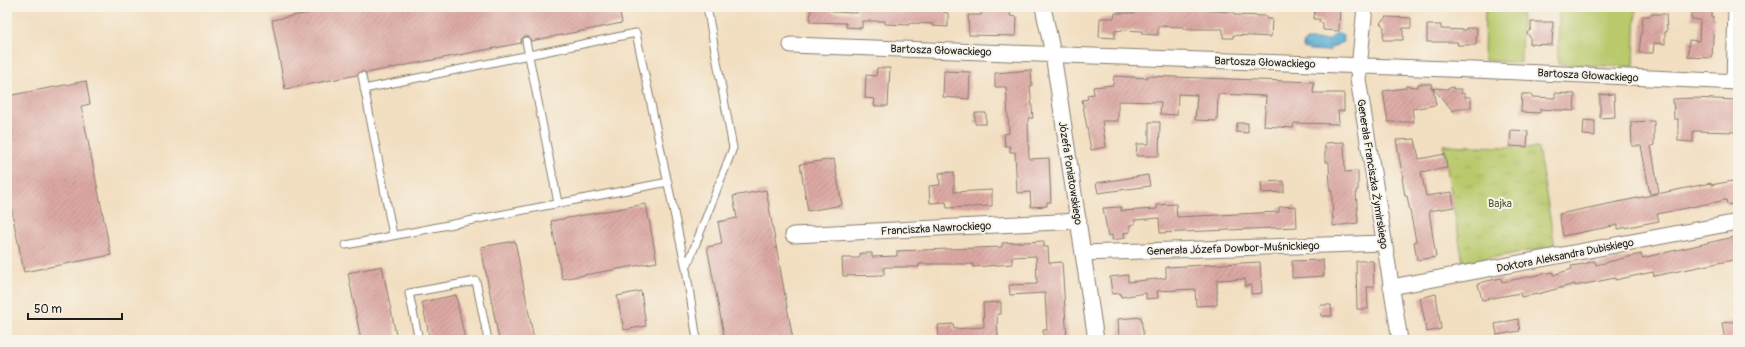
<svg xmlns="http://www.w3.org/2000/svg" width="1745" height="347" font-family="Pangolin,sans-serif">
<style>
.grass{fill:#b9c96c;stroke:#6a7244}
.park{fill:url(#park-tufts);stroke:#6a7244}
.water{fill:url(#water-ripples);stroke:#3a6478}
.building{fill:url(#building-hatch)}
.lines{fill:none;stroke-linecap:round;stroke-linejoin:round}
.lane-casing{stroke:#877d6e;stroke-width:9}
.street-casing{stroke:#877d6e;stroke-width:17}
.lane{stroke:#fff;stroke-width:7}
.street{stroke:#fff;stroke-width:15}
.labels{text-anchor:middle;stroke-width:4;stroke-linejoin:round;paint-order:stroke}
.street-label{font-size:11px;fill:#1c1c1c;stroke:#f7f3e8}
.park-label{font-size:11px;fill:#535938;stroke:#f7f3e8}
</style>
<defs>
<pattern id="park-tufts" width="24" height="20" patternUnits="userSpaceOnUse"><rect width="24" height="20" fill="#b9c96c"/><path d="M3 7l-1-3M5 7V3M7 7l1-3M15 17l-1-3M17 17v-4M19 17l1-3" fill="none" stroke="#9eac5d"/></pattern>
<pattern id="water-ripples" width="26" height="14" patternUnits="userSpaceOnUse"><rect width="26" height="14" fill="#58acd4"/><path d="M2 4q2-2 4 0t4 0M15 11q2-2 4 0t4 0" fill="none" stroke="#488bab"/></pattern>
<pattern id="building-hatch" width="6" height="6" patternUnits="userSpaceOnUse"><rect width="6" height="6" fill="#dca7a3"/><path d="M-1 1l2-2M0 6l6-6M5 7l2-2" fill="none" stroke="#bc8f8c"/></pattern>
</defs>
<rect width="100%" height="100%" fill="#f7f3e8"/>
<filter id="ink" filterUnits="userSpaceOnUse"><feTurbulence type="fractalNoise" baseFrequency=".025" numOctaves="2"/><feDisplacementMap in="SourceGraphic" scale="8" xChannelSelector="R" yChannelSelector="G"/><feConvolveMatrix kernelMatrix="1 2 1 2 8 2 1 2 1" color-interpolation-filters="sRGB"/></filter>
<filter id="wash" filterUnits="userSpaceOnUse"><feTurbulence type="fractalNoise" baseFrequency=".012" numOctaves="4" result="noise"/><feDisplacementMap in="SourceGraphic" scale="16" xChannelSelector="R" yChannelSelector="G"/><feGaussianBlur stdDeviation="0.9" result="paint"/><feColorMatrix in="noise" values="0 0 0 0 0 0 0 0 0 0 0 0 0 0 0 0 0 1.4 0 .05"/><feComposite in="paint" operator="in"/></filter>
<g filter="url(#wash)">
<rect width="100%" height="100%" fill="#f2dec0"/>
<path class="grass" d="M1485 7H1522L1521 63 1484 60Z
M1559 7H1636L1634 67 1558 64Z"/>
<path class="park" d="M1443 145 1538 148 1555 246 1463 263Z"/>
<path class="water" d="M1339 33 1343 35 1344 42 1332 47 1329 51 1309 50 1303 48V44L1306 40H1329L1335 34Z"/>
<g id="blocks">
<path class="building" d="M338 7H619L622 23 531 41 529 37 525 36 521 39V43L366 73 361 71 357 75 285 89 272 20Z
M811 7H833V12L857 13V7H904V9L924 10V7H943V12L948 13V27L933 26V24L909 23V25L885 24V21H862V28L846 27V23L810 22Z
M1136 7H1195V10L1234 12V15L1266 16V19H1272L1271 37 1233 35V38H1223V29H1184V27L1158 26V35L1142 34V31L1123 30 1115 31V38L1099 37 1100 18H1114L1115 13H1136Z
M1315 7 1340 8 1339 31 1323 30V23L1319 22 1320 19H1314Z
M1692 7H1712V17H1714L1712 58 1688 57 1689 40 1699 41 1700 20 1691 19Z
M982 10 1011 11 1010 16 1017 17 1016 36 969 35 968 15H981Z
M1652 14H1666L1667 32H1665V44L1654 43 1653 53H1639L1643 16H1651Z
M1386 17 1411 18V28H1403V40H1383L1384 27 1380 23Z
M1531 22H1553L1552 45 1530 44V37L1527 33 1531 29Z
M1427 25H1441V29L1466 30V28H1477L1476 45H1457L1458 42H1427Z
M877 68H890L888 106H874L875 99 865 98 866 75 876 76Z
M1031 70 1032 86H1030L1033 118H1028L1029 159 1049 158 1051 202H1047V206L1031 207 1030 192 1017 193 1015 152H1010V146H1005L1004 134 1009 133 1006 87H995V73Z
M944 71 970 72 969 99 943 97Z
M1114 76 1147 78V76L1314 82 1313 93H1344V111H1338L1339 124 1294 123 1293 128 1264 126 1266 96 1218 94 1217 121 1195 120 1197 95 1178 94 1177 115 1160 114 1161 102 1118 101V121H1102L1106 147 1091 150 1082 100 1088 99 1087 95 1094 94 1093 87 1113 85Z
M86 81 90 104 81 106 111 255 24 272 7 188V96Z
M1418 84H1432L1431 88 1446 89 1453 87 1454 89H1461V93L1465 94V97H1471V108H1460L1453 111 1433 88 1436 105 1412 109 1414 122H1388L1383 91 1406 88V86L1418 87Z
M1555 93 1575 94 1574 111 1540 109V113L1521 112 1522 94H1532V97L1555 98Z
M1614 94 1615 117 1600 118V95Z
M1693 98 1737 100 1736 132 1693 131V142L1678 141V119H1674L1673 99Z
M975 113H986V124H975Z
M1584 120 1595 121V136L1583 135Z
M1654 121V145L1651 146 1659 192 1650 194 1641 146H1632L1631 122Z
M1149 122H1160L1159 156H1136L1137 144H1149Z
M1237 123H1248V133L1236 132Z
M1511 130 1528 131 1527 147 1510 146Z
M1415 139 1419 159 1445 154 1447 168 1421 172 1426 196 1452 192 1454 207 1429 211 1436 257 1417 260 1414 242 1416 241 1407 196H1405L1402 178H1403L1396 140Z
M1344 142 1345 172 1358 171V190H1356L1358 223 1333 226 1332 191H1330L1329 162H1325V143Z
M834 159 842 205 808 211 800 164Z
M954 172V192L992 190V206L947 208 946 202 930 203 929 186 940 185 939 173Z
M1148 175 1150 186 1098 193 1096 183Z
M1738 180V203L1727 205 1726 200 1657 214 1659 221 1618 229V225L1563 236 1559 214 1711 183V185Z
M1284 181V192L1262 193 1261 182Z
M766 190 793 340H725L707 247 722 244 718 222 737 218 733 196Z
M646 204 657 262 562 279 551 221Z
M1176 204 1177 217 1279 212V207L1296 206 1297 227 1160 233 1159 218 1135 220V224L1130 225V232L1124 233 1125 238 1112 240V235L1108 236 1103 208 1121 207V211L1157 209V205Z
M1738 236V259L1654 276 1653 272 1615 280V278L1575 286V284L1538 294 1521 297 1520 293 1482 300 1478 284 1487 281 1501 278 1502 282 1553 272V275L1572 269 1571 266 1584 264 1595 261 1596 265 1641 254 1642 258Z
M515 241 534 340H499L481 247Z
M1044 241V247H1048L1049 263 1062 262 1067 340H1044L1043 330H1047L1045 293 1010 295 1009 285 1037 284 1036 256 1012 257V264L973 267V264H919V267H884V275L843 276 842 258H860V253H872V257L897 256V251L1002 247V243Z
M1323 260 1324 276 1292 278V261Z
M1356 261H1373L1374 287H1367L1368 309H1357Z
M1260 262 1262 293 1251 294V285L1245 286V279L1217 280V305L1196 306 1195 289 1157 291 1158 298 1146 299V293L1121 297 1120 293 1112 294 1110 277 1128 275V282L1166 278V267Z
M382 266 397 340H361L348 273Z
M641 291 646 326 624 330 617 296Z
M1436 294 1441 329 1427 332 1420 298Z
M456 295 465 340H430L422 302Z
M1001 302V314H997L998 340H939L938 325 953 324 954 329 984 327 983 303Z
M1320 305H1331L1332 316H1321Z
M1141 317 1144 340H1119L1118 319Z
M1518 319 1520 331 1497 335 1495 324Z
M1738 321V340H1725L1722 323Z"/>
</g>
</g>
<g filter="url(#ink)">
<use href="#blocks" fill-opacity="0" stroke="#877d6e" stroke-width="1"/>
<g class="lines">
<defs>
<path id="lane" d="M526 41 558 203
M362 76 393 235
M364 89 636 33 686 269
M346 245 668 182
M419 340 409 293 476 281 488 340
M697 340 686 269 733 148 707 7"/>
<path id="street" d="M1043 7 1053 54 1096 340
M1365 7 1358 79 1400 340
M791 45 1474 70 1738 82
M1734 82 1736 7
M793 235 1079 221
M1083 253 1384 243
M1391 287 1738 222"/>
</defs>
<use href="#lane" class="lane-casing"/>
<use href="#street" class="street-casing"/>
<use href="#lane" class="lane"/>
<use href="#street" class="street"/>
</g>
</g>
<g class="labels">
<g class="street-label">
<text transform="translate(941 50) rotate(2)" y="4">Bartosza Głowackiego</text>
<text transform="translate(1265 62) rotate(2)" y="4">Bartosza Głowackiego</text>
<text transform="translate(1588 75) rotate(3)" y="4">Bartosza Głowackiego</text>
<text transform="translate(1071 173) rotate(81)" y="4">Józefa Poniatowskiego</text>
<text transform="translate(1373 174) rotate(81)" y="4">Generała Franciszka Żymirskiego</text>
<text transform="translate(936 228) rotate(-3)" y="4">Franciszka Nawrockiego</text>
<text transform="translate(1233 248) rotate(-2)" y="4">Generała Józefa Dowbor-Muśnickiego</text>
<text transform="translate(1565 255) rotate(-11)" y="4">Doktora Aleksandra Dubiskiego</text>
</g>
<g class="park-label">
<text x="1500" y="207">Bajka</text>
</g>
</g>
<rect width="1745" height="347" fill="none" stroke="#f7f3e8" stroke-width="24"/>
<path d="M28 313v6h94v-6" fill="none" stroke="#1c1c1c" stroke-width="2"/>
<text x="34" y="313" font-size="12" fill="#1c1c1c" stroke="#f7f3e8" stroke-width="3" paint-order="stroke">50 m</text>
</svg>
